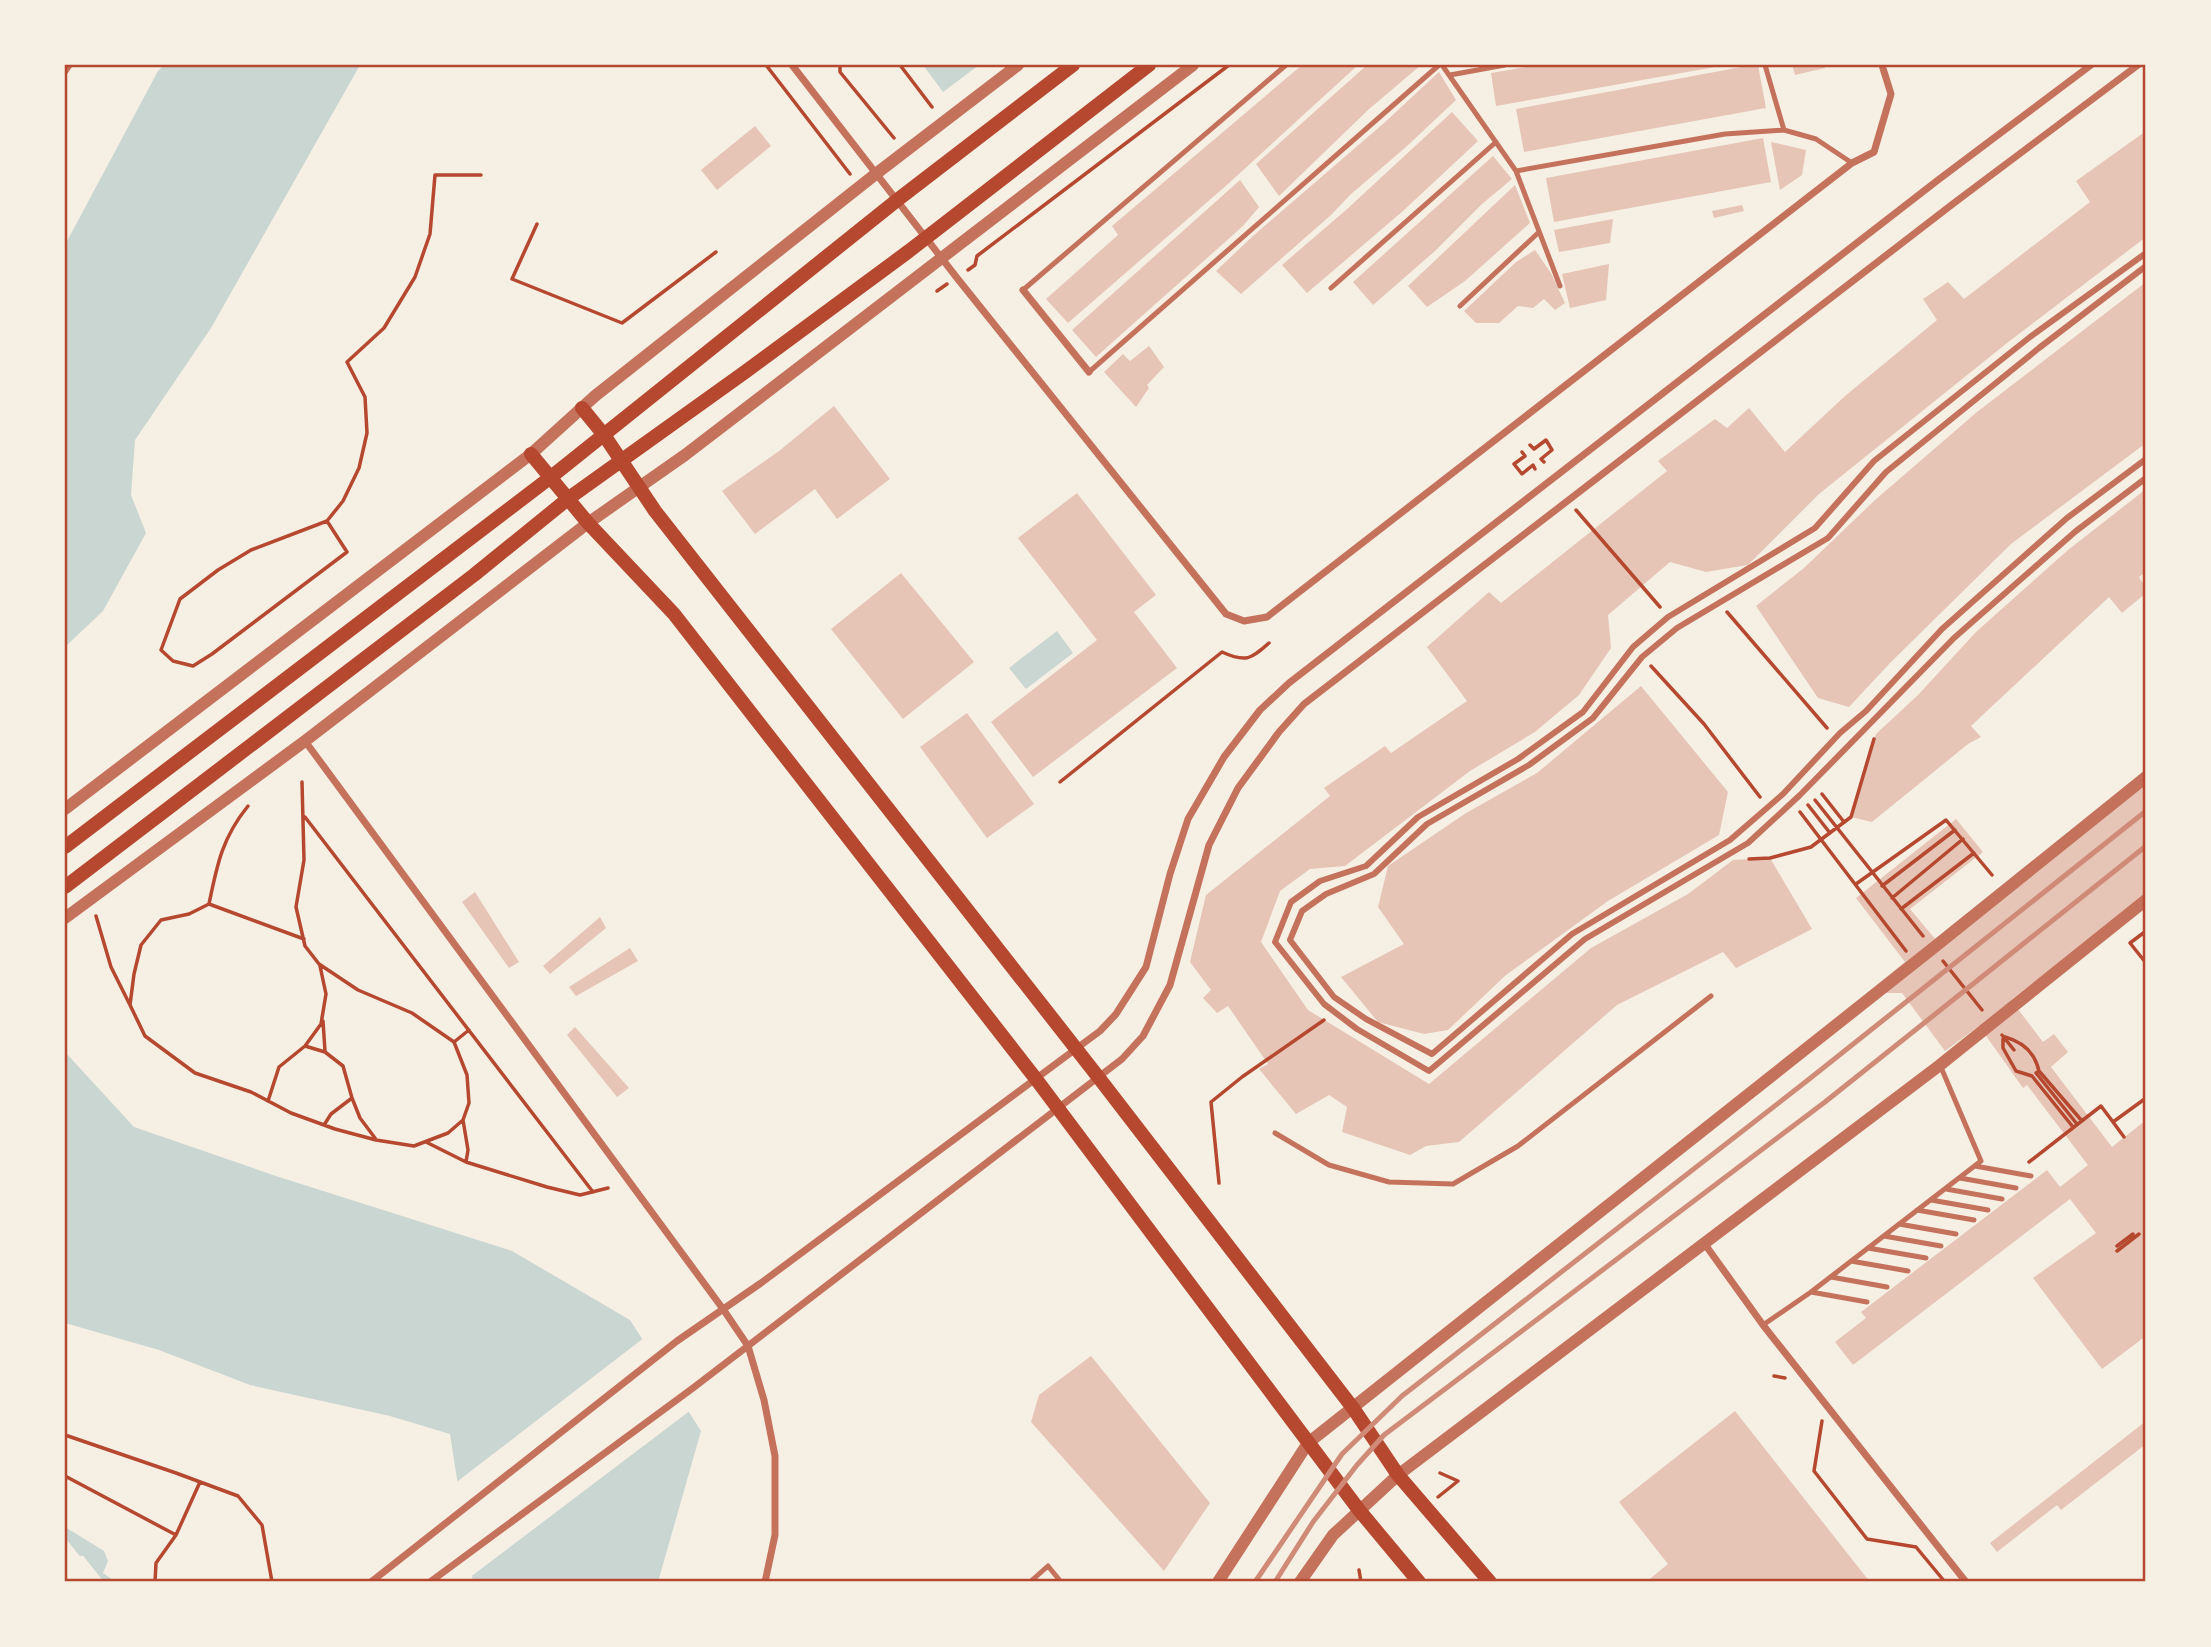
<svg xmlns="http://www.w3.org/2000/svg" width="2211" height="1647" font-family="Poppins,sans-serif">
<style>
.water{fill:#c9d6d2}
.pier{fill:#f6efe4}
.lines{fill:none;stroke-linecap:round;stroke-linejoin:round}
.stream{stroke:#c9d6d2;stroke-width:6}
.building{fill:#e6c5b7}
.path{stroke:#b5482f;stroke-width:3.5}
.service{stroke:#c5725c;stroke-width:5}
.pedestrian{stroke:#c5725c;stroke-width:6}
.minor{stroke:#c5725c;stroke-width:7}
.tertiary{stroke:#c5725c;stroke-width:12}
.secondary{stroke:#b5482f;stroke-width:14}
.rail{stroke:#cf8b77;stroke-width:5}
.neatline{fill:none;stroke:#b5482f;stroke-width:2.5}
</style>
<rect width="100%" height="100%" fill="#f6efe4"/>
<path class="water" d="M164 65H360L211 328 135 440 131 495 146 533 103 611 65 647V245L158 71Z
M923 65H979L943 92Z
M1057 631 1073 653 1026 689 1009 668Z
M65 1052 134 1127 279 1177 512 1251 630 1320 701 1431 658 1582H473L450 1434 390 1416 250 1385 159 1350 65 1323Z
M65 1527 104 1551 108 1561 103 1573 116 1582H104L65 1533Z"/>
<path class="pier" d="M645 1337 691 1410 469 1578 454 1484Z"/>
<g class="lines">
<path class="stream" d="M65 1533 81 1553"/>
</g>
<path class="building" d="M1302 65H1358L1228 184 1068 323 1046 299 1118 235 1112 226Z
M1367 65H1421L1368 110 1279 196 1256 164Z
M1538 65H1721V66L1496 106 1491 73Z
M1752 65H1758L1766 108 1524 152 1516 109Z
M1792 65H1825V68L1795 75Z
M1439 72 1456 100 1406 147 1350 195 1331 215 1241 294 1216 271 1254 235 1384 123Z
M1452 112 1478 141 1403 211 1307 293 1282 265 1346 210Z
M755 126 771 146 717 190 701 170Z
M2146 131V237L2007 343 1819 494 1748 565 1706 572 1670 562 1608 615 1611 648 1579 695 1535 732 1470 771 1345 866 1310 869 1280 891 1261 942 1308 1010 1429 1084 1591 948 1688 894 1733 860 1770 858 1812 929 1736 968 1723 952 1617 1005 1459 1142 1426 1146 1410 1155 1342 1132 1347 1107 1329 1095 1296 1114 1259 1069 1268 1064 1228 1006 1217 1013 1203 998 1211 990 1190 962 1206 895 1330 796 1324 788 1385 746 1391 753 1467 701 1427 647 1489 592 1501 603 1667 471 1658 461 1715 419 1727 428 1749 408 1785 452 1845 396 1937 320 1923 299 1948 282 1964 299 2090 202 2076 181Z
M1763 138 1771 182 1554 222 1546 178Z
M1771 142 1806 150 1802 175 1780 190Z
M1493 156 1512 179 1482 204 1435 251 1373 305 1353 282Z
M1240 180 1259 207 1243 226 1096 357 1072 330Z
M1515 185 1530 223 1465 281 1427 307 1408 286Z
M1742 205 1744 211 1714 218 1712 211Z
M1613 219 1610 243 1559 252 1554 230Z
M1535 250 1551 273 1565 303 1555 310 1544 299 1533 308 1518 306 1499 323H1476L1464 311 1516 262Z
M1609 264 1606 300 1570 308 1562 274Z
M2146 282V443L2011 544 1890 663 1849 707 1818 698 1756 606 1804 568 1875 500 1977 412Z
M1149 346 1164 367 1147 385 1149 388 1136 407 1104 372 1123 354 1130 361Z
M834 406 890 479 837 519 815 489 755 534 722 491 779 451Z
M2146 489V572L2139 577 2146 588V593L2122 613 2109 597 1971 726 1981 737 1968 744 1872 822 1851 817 1876 734 1918 695 1976 632 2068 550Z
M1077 493 1156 595 1134 612 1177 668 1033 777 991 722 1097 640 1018 538Z
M901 573 974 662 903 719 831 629Z
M1641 686 1728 792 1719 835 1608 901 1506 975 1448 1030 1424 1034 1378 1022 1341 977 1404 944 1378 907 1388 866 1466 813 1537 773Z
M967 713 1034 804 987 838 920 747Z
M2146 779V896L2011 1000 2043 1042 2054 1034 2068 1052 2051 1067 2112 1147 2146 1120V1336L2102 1369 2033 1278 2096 1233 2070 1199 1853 1365 1835 1342 1866 1318 1861 1312 2047 1170 2060 1187 2088 1165 2027 1085 2023 1088 1979 1026 1945 1051 1902 993H1867L1905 962 1856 898 1956 819 1983 852 1910 909 1936 940Z
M475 892 519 962 509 968 462 902Z
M600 917 606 928 550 974 543 966Z
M630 948 638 961 576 996 569 987Z
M575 1027 629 1088 617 1097 567 1035Z
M1091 1356 1210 1503 1164 1571 1031 1422 1039 1395Z
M1735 1411 1870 1582H1646L1668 1564 1619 1502Z
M2146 1421V1444L2061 1510 2057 1505 1997 1552 1990 1543Z"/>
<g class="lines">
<path class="path" d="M766 65 850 174
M840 65V72L894 138
M900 65 932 107
M537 224 512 279 622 323 716 252
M968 270 975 265 977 256 1229 65
M937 291 947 284
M1530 445 1534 449 1546 440 1552 450 1541 459 1544 462
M1522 452 1525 456 1514 464 1522 474 1533 465 1535 469
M1576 510 1660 607
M327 521 347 552 212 654 193 666 173 661 161 650 180 599 218 570 251 550 327 521 343 501 359 468 367 433 365 397 347 362 384 328 415 277 430 234 435 175H481
M1727 612 1827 728
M1651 666 1704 724 1760 797
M1060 782 1222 652C1246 663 1251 659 1269 643
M1822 794 1844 822
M1815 800 1923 936
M1808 805 1830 833
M248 806C222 838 217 865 209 904L189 914 161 920 141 945 134 974 130 1005 145 1036 195 1073 251 1092 291 1113 335 1129 376 1140 414 1146 448 1133 463 1120 469 1103 467 1075 454 1042 412 1013 358 990 319 964 305 946 296 907 304 860 302 782
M1800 812 1906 951
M305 817 593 1192
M1749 859 1770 858 1811 847 1851 817 1874 739
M1856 884 1946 820 1992 875
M1882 886 1955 830
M1892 898 1963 839
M209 904 304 939
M1901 909 1974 853
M96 916 111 967 130 1005
M2146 931 2130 943 2146 963
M1943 961 1982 1010
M323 1021 325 1051
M2002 1035 2014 1050
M2005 1037C2023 1042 2035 1053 2039 1071L2036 1073 2077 1124
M2003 1039V1048L2016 1071 2032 1076 2073 1127
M454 1042 469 1030
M305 1046 325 1052 343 1066 352 1098 360 1118 375 1138
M2039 1071 2082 1121
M268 1101 279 1067 305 1046 321 1024 326 994 320 966
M463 1120 468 1150 466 1162
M2113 1122 2124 1137
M324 1125 331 1114 352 1098
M426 1142 466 1162 547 1187 580 1195 608 1188
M2029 1162 2101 1106 2113 1122 2146 1098
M1219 1183 1211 1102 1242 1077 1324 1020
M2117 1246 2133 1234
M2117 1251 2139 1234
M1774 1376 1785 1378
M1822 1421 1814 1471 1867 1539 1916 1547 1945 1582
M65 1435 176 1473 238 1496 262 1525 272 1582
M65 1476 176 1535
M1438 1497 1458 1481 1440 1473
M1359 1570 1361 1582
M155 1582 156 1563 176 1535 200 1482"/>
<path class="service" d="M1442 65 1516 171 1560 286
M1765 65 1784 130
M1450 75 1505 65
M1516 171 1725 134 1784 130 1816 139 1852 163
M1331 288 1496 142
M1023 290 1286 65
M1460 306 1539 232
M1089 372 1439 65
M1275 1133 1329 1165 1389 1182 1453 1184 1518 1146 1711 996
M1975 1166 2031 1176
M1960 1178 2016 1188
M1946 1189 2002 1199
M1931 1200 1988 1210
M1917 1210 1974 1220
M1899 1224 1956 1234
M1884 1236 1941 1246
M1868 1248 1926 1258
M1851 1261 1908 1271
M1831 1277 1887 1287
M1811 1292 1867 1302
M1763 1325 1811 1292 1981 1161 1940 1065
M1030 1582 1048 1566 1061 1582"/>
<path class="pedestrian" d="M2146 253 2030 337 1874 461 1815 528 1668 617 1633 647 1583 712 1518 759 1418 817 1366 866 1320 881 1291 902 1275 942 1324 1004 1357 1029 1429 1071 1585 939 1748 843 1800 795 1954 638 2076 531 2146 478
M2146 266 2039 348 1886 472 1828 538 1677 628 1642 657 1593 718 1529 765 1427 824 1374 874 1326 894 1302 911 1290 940 1334 997 1366 1019 1432 1054 1572 934 1730 840 1783 794 1840 733 1866 711 1942 629 2067 518 2146 459"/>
<path class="minor" d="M792 65 957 278 1226 614 1244 621 1267 617 1852 163 1874 152 1891 94 1882 65
M65 71 69 65
M1023 290 1089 372
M305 741 723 1309 748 1346 764 1400 775 1456V1535L765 1582
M1704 1243 1763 1325 1966 1582
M371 1582 677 1341 761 1283 1100 1031 1116 1014 1146 967 1170 874 1188 819 1224 757 1260 710 1289 683 1938 180 2091 65
M430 1582 693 1388 1122 1059 1143 1036 1170 985 1209 845 1238 788 1279 732 1304 704 1954 203 2138 65"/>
<path class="tertiary" d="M65 809 531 454 595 396 877 173 1018 65
M65 918 305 741 588 523 685 455 1193 65
M1218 1582 1308 1443 1932 949 2146 777
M1300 1582 1333 1535 1398 1475 1940 1065 2146 900"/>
<path class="secondary" d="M582 408 604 435 655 511 1099 1078 1353 1408 1398 1475 1490 1582
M531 454 588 523 674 614 1036 1079 1359 1510 1419 1582
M65 847 551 477 896 201 1073 65
M65 887 474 575 569 498 745 372 909 251 1149 65"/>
<path class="rail" d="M1255 1582 1342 1454 1402 1396 1808 1080 2146 811
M1275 1582 1313 1522 1357 1465 1384 1435 1825 1102 2146 846"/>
</g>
<rect width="2211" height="1647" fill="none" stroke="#f6efe4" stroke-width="133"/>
<rect x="66" y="66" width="2078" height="1514" class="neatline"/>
</svg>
